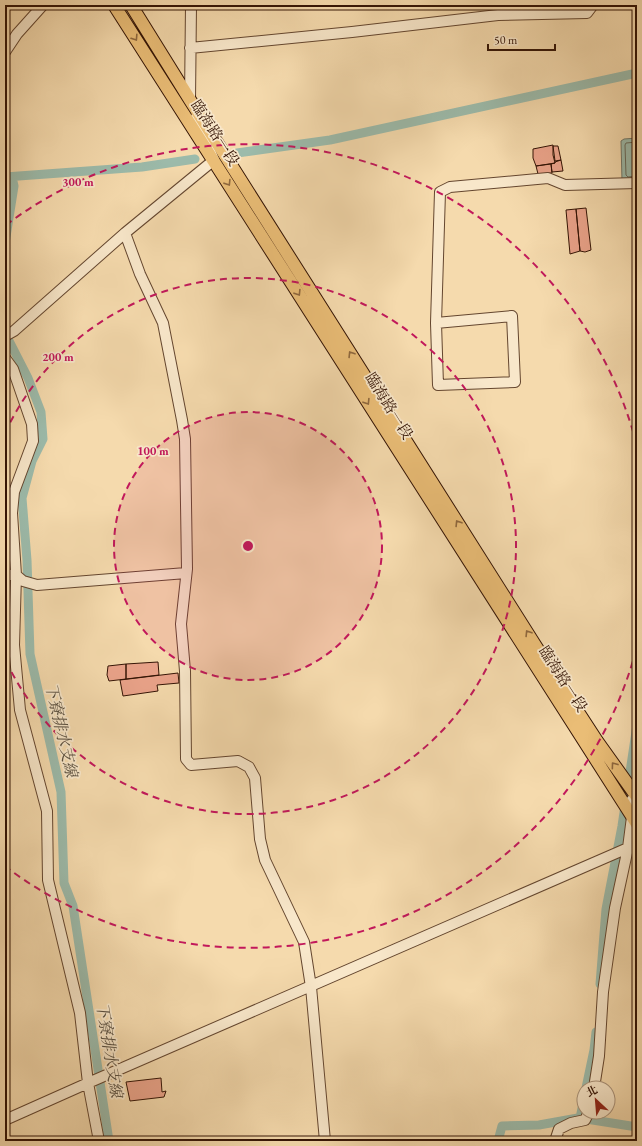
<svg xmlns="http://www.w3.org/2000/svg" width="642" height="1146" font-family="'EB Garamond','Noto Serif TC',serif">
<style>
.water{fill:#9cbbab;stroke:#727869}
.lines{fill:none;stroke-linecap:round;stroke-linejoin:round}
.shore{stroke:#686858;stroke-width:1}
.canal{stroke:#9cbbab;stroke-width:9}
.building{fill:#eaa38a;stroke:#341405}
.minor-casing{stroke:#64462f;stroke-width:12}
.major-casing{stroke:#341405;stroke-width:14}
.minor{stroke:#f8e7ca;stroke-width:10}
.major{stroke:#eabd76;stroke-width:12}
.oneway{stroke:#8f683e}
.ring{fill:none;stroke:#c2185b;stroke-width:2;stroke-dasharray:7 5}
.labels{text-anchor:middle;stroke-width:3.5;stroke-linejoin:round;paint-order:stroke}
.street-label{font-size:15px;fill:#341405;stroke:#f8e7ca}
.water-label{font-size:16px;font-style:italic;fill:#584e3f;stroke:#f8e7ca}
.centre{fill:#c2185b;stroke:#f8e7ca;stroke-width:2}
.ring-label{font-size:12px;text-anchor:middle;font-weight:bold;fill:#c2185b;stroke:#f8e7ca;stroke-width:3.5;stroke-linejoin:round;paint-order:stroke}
</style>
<rect width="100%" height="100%" fill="#f5daad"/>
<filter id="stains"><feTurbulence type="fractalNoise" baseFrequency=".005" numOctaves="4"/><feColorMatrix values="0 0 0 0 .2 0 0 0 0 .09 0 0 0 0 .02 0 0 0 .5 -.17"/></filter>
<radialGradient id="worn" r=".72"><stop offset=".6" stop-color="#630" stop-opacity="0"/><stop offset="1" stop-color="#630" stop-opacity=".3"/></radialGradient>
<path class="water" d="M637 138V180L622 181 621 141 624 139Z"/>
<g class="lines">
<path class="shore" d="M637 142 626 143 625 145 626 175 628 177 637 176"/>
<path class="canal" d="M237 153 330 140 637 73
M5 177 142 167 195 159
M5 243 14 186 12 177
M5 333 28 378 41 412 43 439 32 461 22 498 27 560 30 654 61 792 64 883 73 906 109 1141
M600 984 606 909 622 826 637 725
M586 1088 594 1050 596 1032
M584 1099 580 1118 637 1127
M498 1141 502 1126 539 1125 578 1118"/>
</g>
<path class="building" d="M553 145V155L555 163 536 166 533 158V149Z
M553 146H558L561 160 555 161Z
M561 160 563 171 552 172 551 164 555 163V162Z
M551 164 552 173 538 174 536 166Z
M586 208 591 250 585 252 580 251 576 209Z
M576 209 580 251 570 254 566 210Z
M158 662 159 675 126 679V664Z
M126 664V679L109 681 107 675 108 666Z
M178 673 179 683 157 685 158 691 123 696 120 680Z
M161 1078 162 1092 166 1091 164 1097 130 1101 126 1082Z"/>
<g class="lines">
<defs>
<path id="minor" d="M190 48 352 32 498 15 587 13 593 5
M5 52 17 34 43 5
M190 100 191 5
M125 233 140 274 163 323 182 420 185 439 187 569 181 624 185 671 186 759 191 765 238 761 249 767 255 778 260 839 265 860 304 942 311 987 325 1141
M436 323 512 316 515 382 438 385 436 323 440 192 450 187 548 178 565 185 637 183
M5 336 14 331 125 233 214 160 196 117
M5 358 13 369 32 424 33 441 14 492 12 513 16 575 14 645 20 710 47 811 48 880 80 1013 88 1083 99 1141
M5 575H16L23 581 37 585 186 573
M626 807 636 795 637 783
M594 1088 599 1056 603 992 615 908 628 848 632 817
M5 1120 88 1083 637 844
M555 1141 559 1129 571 1123 585 1120 589 1112"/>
<path id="major" d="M114 5 637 824
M131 5 190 100 554 675 597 741 637 797"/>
</defs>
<use href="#minor" class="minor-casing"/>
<use href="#major" class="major-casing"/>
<use href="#minor" class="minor"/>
<use href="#major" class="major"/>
</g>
<defs><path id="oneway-chevron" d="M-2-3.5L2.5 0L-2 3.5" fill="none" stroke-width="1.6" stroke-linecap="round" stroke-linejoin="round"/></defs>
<g class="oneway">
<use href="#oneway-chevron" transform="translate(135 38) rotate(57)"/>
<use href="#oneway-chevron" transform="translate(228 183) rotate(58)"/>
<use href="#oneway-chevron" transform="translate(298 293) rotate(58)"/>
<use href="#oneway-chevron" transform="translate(351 354) rotate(-122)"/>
<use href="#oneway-chevron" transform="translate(367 402) rotate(58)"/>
<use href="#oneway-chevron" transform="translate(458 523) rotate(-122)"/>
<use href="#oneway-chevron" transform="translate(528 633) rotate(-122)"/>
<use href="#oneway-chevron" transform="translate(614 765) rotate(-126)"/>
</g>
<circle cx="248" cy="546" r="134" fill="#c2185b" fill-opacity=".12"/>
<g class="ring">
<circle cx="248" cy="546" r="134"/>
<path d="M5 433A268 268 0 1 1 5 659"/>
<path d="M636 650A402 402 0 0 1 6 867M6 225A402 402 0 0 1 636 442"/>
</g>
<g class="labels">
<g class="street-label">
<text transform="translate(215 133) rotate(57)" y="5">臨海路一段</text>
<text transform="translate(389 406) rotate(58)" y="5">臨海路一段</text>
<text transform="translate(563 679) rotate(57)" y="5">臨海路一段</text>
</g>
<g class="water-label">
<text transform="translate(62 730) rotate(77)" y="6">下寮排水支線</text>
<text transform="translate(110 1050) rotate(81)" y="6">下寮排水支線</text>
</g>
</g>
<circle cx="248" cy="546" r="6" class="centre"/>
<g class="ring-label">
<text x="78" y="186">300 m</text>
<text x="58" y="361">200 m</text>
<text x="153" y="455">100 m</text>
</g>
<rect width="642" height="1146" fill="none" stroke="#f5daad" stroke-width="20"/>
<rect x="6" y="6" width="630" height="1134" fill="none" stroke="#341405" stroke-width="2"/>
<rect x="10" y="10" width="622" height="1126" fill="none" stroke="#341405"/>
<g transform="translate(596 1100) rotate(334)"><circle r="19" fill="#f8e7ca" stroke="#aa937b"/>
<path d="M0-3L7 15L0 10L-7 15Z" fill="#8f2418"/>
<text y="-6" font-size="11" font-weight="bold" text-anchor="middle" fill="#341405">北</text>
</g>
<path d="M488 44v6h67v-6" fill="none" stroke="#341405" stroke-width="2"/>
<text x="494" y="44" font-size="12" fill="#341405" stroke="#f8e7ca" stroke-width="3" paint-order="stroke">50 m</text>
<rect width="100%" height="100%" filter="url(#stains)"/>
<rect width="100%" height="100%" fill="url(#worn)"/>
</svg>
